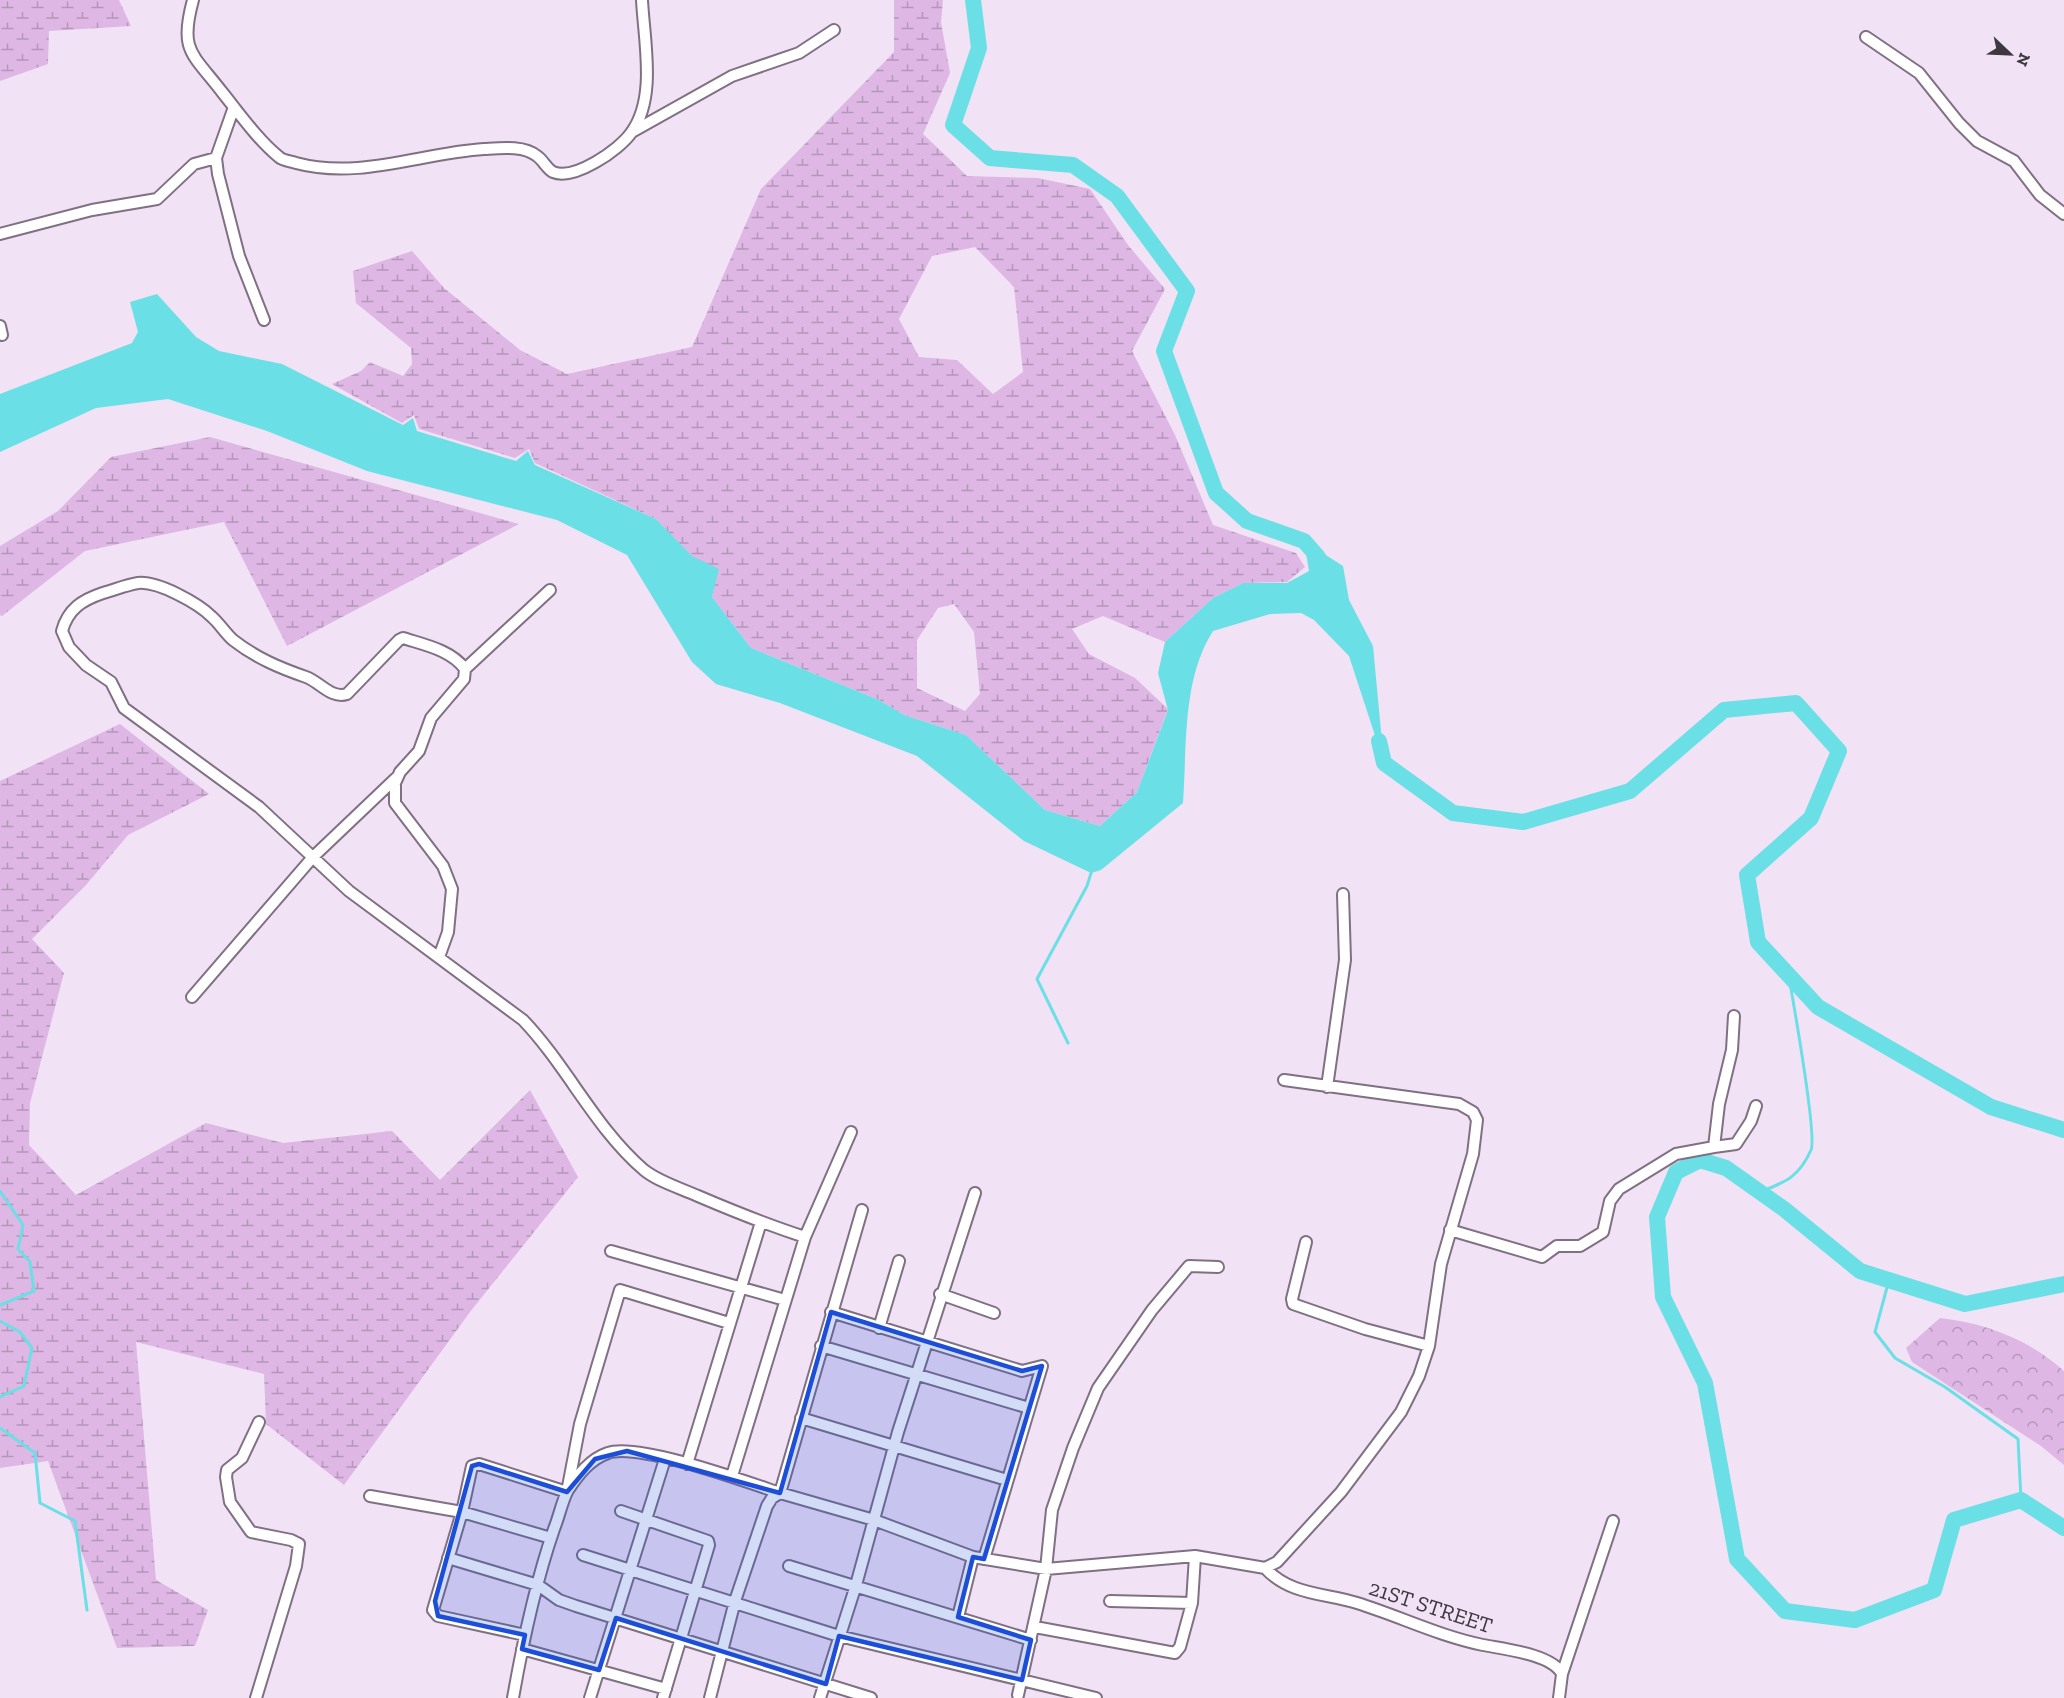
<svg xmlns="http://www.w3.org/2000/svg" width="2064" height="1698" font-family="'Zilla Slab',serif">
<style>
.forest{fill:url(#forest-crowns)}
.wetland{fill:url(#wetland-marsh);fill-rule:evenodd}
.water{fill:#6adfe5}
.lines{fill:none;stroke-linecap:round;stroke-linejoin:round}
.stream{stroke:#6adfe5;stroke-width:3}
.river{stroke:#6adfe5;stroke-width:16}
.street-casing{stroke:#7f7082;stroke-width:14}
.street{stroke:#fff;stroke-width:10}
.marked{fill:#1d4ed8;fill-opacity:0.2;stroke:#1d4ed8;stroke-width:4.5;stroke-linejoin:round}
.labels{text-anchor:middle;stroke-width:6;stroke-linejoin:round;paint-order:stroke}
.street-label{font-size:22px;fill:#3d373f;stroke:#f2e2f5}
</style>
<defs>
<pattern id="forest-crowns" width="20" height="18" patternUnits="userSpaceOnUse" patternTransform="scale(1.5)"><rect width="20" height="18" fill="#deb7e5"/><path d="M2 6a3 3 0 1 1 6 0M12 15a3 3 0 1 1 6 0" fill="none" stroke="#b596bb"/></pattern>
<pattern id="wetland-marsh" width="20" height="14" patternUnits="userSpaceOnUse" patternTransform="scale(1.5)"><rect width="20" height="14" fill="#deb7e5"/><path d="M1 5h8M5 5V1M11 12h8M15 12V8" fill="none" stroke="#b596bb"/></pattern>
</defs>
<rect width="100%" height="100%" fill="#f2e2f5"/>
<path class="forest" d="M1940 1318C1986 1323 2030 1340 2064 1371V1465L2041 1446 1912 1362 1906 1348Z"/>
<path class="wetland" d="M0 0H119L131 26 49 31 48 64 0 81Z
M894 0H943L941 22 950 73 923 134 967 176 1038 178 1090 189 1128 245 1165 289 1132 351 1175 435 1213 525 1296 553 1305 567 1287 582 1243 583 1213 598 1165 642 1103 616 1072 629 1089 654 1135 678 1168 709 1137 792 1100 826 1045 810 966 735 904 715 879 700 751 648 712 597 718 569 692 557 656 519 535 463 529 449 515 458 419 429 414 415 402 423 332 384 361 371 370 362 403 376 412 364 411 348 356 303 353 271 412 251 444 288 520 350 567 374 692 347 761 189 894 52ZM975 247 1014 287 1023 372 993 394 957 360 919 357 899 319 932 256ZM954 604 974 632 980 694 965 711 917 688V640L938 608Z
M210 437 519 524 287 646 224 522 85 551 2 616 0 615V546L58 511 111 457Z
M120 724 209 794 128 835 86 885 32 939 64 973 30 1103 29 1145 76 1195 206 1123 283 1143 392 1131 440 1180 530 1090 578 1177 470 1312 344 1485 266 1424 264 1374 136 1342 156 1580 208 1610 195 1646 117 1648 48 1461 0 1468V781Z"/>
<path class="water" d="M157 294 196 337 219 351 282 364 403 425 413 418 417 431 516 461 528 451 535 465 656 519 692 556 719 569 712 597 751 648 879 700 904 715 966 735 1045 810 1100 826 1137 792 1168 710 1158 673 1165 642 1213 598 1243 583H1287L1309 571 1304 541 1343 566 1349 600 1373 646 1384 763 1349 656 1314 620 1301 613 1270 614 1213 631C1182 679 1187 747 1183 803L1101 870 1091 873 1024 841 917 756 780 703 716 684 692 662 627 555 557 520 367 471 267 431 168 399 96 408 0 452V394L132 343 138 332 130 302Z"/>
<g class="lines">
<path class="stream" d="M1068 1043 1037 979 1087 886 1092 870
M0 1191 23 1225 18 1249 30 1262 34 1291 0 1305
M1760 1192C1786 1182 1799 1177 1811 1150 1817 1137 1793 1000 1789 977
M1889 1280 1875 1332 1895 1358 1945 1387 2018 1439 2021 1500
M0 1321 20 1332 32 1348 24 1386 0 1397
M0 1428 35 1453 40 1503 75 1521 87 1610"/>
<path class="river" d="M973 0 979 48 953 125 990 158 1073 165 1117 196 1187 291 1164 351 1216 493 1247 521 1304 541 1318 557
M1379 741 1384 763 1453 813 1523 822 1630 791 1724 710 1796 703 1839 751 1811 818 1747 875 1758 942 1818 1007 1991 1107 2064 1130
M2064 1284 1965 1304 1860 1271 1784 1209 1726 1168 1700 1160 1676 1172 1657 1217 1663 1297 1705 1383 1737 1559 1785 1611 1855 1620 1934 1590 1954 1520 2021 1500 2064 1528"/>
<defs>
<path id="street" d="M193 0C179 51 192 53 222 92 239 113 258 140 279 157 283 161 291 161 296 163 359 180 421 153 484 149 500 148 524 145 537 156 543 160 547 169 553 172 574 181 619 150 631 133 657 98 644 41 642 0
M1866 37 1919 73 1959 123 1977 141 2014 161 2040 195 2064 214
M234 107 216 158 218 174 239 256 264 320
M632 132 732 76 799 53 834 30
M0 234 92 210 157 199 194 164 216 158
M0 326 2 335
M465 669C451 650 425 645 403 638L399 640 347 694C331 699 320 682 306 677 280 668 256 658 233 640 225 633 220 624 212 617 198 603 158 581 138 583 126 585 114 590 103 593 82 600 68 609 62 631L69 647 86 665 111 682 124 708 259 807 349 891 523 1020C567 1066 595 1128 644 1170 659 1182 680 1188 698 1196 733 1211 768 1225 805 1237
M439 957 448 932 452 889 443 866 395 803V783L400 772 419 751 431 718 464 679 465 669 550 590
M192 997 313 857 396 778
M1327 1087 1345 960 1343 894
M1714 1147 1736 1144 1751 1121 1756 1106
M1450 1230 1542 1257 1557 1246H1580L1603 1232 1610 1201 1619 1189 1676 1154 1714 1147 1719 1104 1732 1050 1734 1016
M1306 1242 1292 1299 1293 1304 1365 1329 1429 1346
M611 1251 785 1300
M940 1294 994 1313
M831 1312 1022 1371 1042 1366
M879 1328 899 1261
M821 1346 1029 1408
M801 1418 1007 1480
M687 1464 761 1222
M732 1476 805 1237 851 1132
M370 1496 462 1512 551 1538
M621 1511 708 1541 709 1545 663 1698
M583 1555 839 1636 1096 1698
M448 1558 538 1585 559 1600 576 1606 871 1698
M984 1559 1042 1366
M789 1566 1031 1640
M1265 1568C1290 1595 1324 1593 1357 1603 1399 1616 1439 1636 1483 1645 1503 1649 1552 1654 1562 1674L1559 1698
M1110 1601 1192 1603
M958 1617 973 1557
M1035 1627 1175 1653 1180 1647 1192 1603 1195 1556
M525 1635 438 1616 433 1610 462 1512 472 1466 479 1464 567 1492 580 1424 620 1290 729 1323
M522 1649 666 1689
M1562 1674 1613 1521
M1018 1695 1046 1569 1052 1510 1073 1448 1098 1388 1152 1310 1189 1266 1218 1267
M256 1698 296 1566 299 1544 291 1540 251 1532 230 1502 226 1477 227 1470 242 1458 259 1422
M513 1698C523 1641 535 1584 554 1529 559 1517 562 1501 568 1490 578 1475 590 1459 608 1453 637 1442 747 1482 780 1493L862 1210
M590 1698 665 1459
M710 1698 735 1601 767 1506 772 1498 780 1493 874 1520 973 1557 1046 1569 1195 1556 1265 1568 1277 1562 1341 1492 1401 1412 1419 1376 1429 1346 1441 1264 1473 1154 1477 1120 1473 1112 1459 1104 1284 1080
M820 1698 856 1585 898 1432 975 1193"/>
</defs>
<use href="#street" class="street-casing"/>
<use href="#street" class="street"/>
</g>
<path class="marked" d="M831 1312 1022 1371 1042 1366 984 1559 973 1557 958 1617 1031 1640 1022 1680 839 1636 826 1684 616 1618 599 1670 522 1649 525 1635 438 1616 435 1601 472 1466 479 1464 567 1492 595 1459 627 1451 780 1493Z"/>
<g class="labels">
<g class="street-label">
<text transform="translate(1431 1606) rotate(18)" y="8">21ST STREET</text>
</g>
</g>
<g transform="translate(2010 54) rotate(113)" stroke="#f2e2f5" stroke-width="4.5" paint-order="stroke">
<path d="M0-4.5L10 22L0 15L-10 22Z" fill="#3d373f"/>
<text y="-9" font-size="16" font-weight="bold" text-anchor="middle" fill="#3d373f">N</text>
</g>
</svg>
